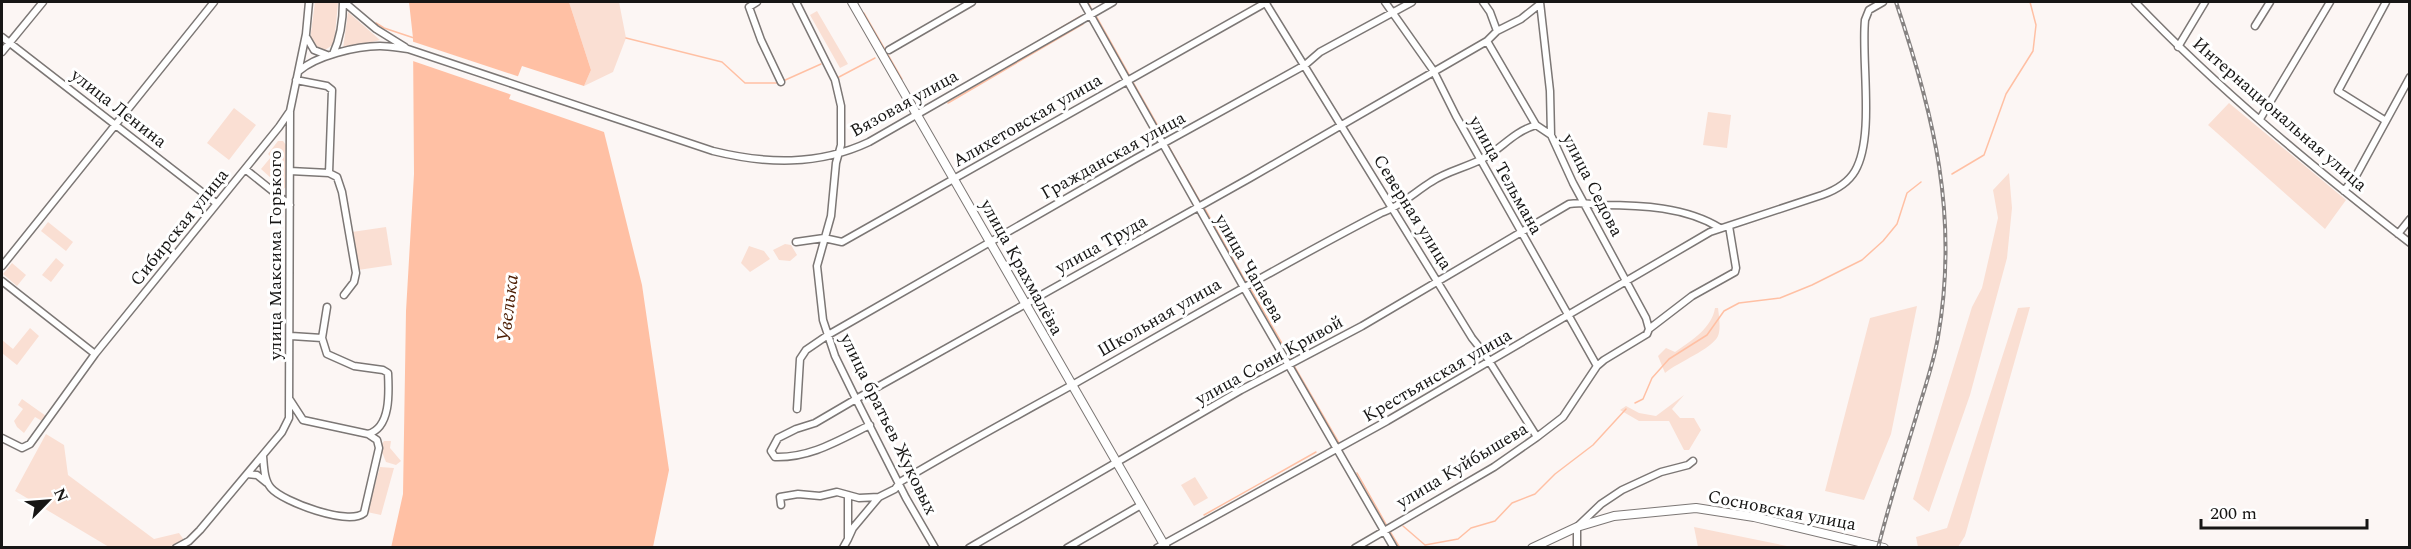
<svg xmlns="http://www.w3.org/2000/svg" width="2411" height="549" font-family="Spectral,serif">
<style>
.green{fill:#fadfd3}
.water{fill:#ffc0a4}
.pier{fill:#fcf6f4}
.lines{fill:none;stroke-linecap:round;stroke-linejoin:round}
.stream{stroke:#ffc0a4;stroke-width:1.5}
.minor-casing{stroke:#7c7775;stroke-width:9}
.major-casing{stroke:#7c7775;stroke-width:10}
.minor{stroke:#fff;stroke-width:6}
.major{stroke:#fff;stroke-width:8}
.rail-casing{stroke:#878382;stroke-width:4}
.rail{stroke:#fff;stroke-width:1.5;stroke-dasharray:4.5;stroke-linecap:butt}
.labels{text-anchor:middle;stroke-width:6;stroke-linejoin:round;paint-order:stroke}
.street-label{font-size:18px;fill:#171615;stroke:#fff}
.water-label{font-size:20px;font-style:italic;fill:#4c1d03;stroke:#fff}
</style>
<rect width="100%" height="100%" fill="#fcf6f4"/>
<path class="green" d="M315 2 338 3 334 44 325 50 315 48 310 40Z
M569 2H619L626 38 613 72 584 86 591 70Z
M817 11 848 64 840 68 810 15Z
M348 12 380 40 343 49Z
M2229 103 2346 200 2325 229 2208 125Z
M234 108 256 125 229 160 207 143Z
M1708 112 1731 115 1727 148 1703 145Z
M278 141H283L286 145 288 186 283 189 261 169 271 157 268 154Z
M2009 173 2012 208 2007 258 1970 395 1929 512 1913 499 1972 307 1982 288 1998 218 1993 190Z
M48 222 73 242 66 251 41 231Z
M386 227 392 265 358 270 352 232Z
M785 244 791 245 797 255 790 261 779 260 773 250Z
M749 246 764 251 770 259 750 272 741 263Z
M56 258 64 265 51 282 42 275Z
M12 263 26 275 17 286 3 274Z
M1917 306 1891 434 1864 500 1825 491 1870 318Z
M2030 307 1965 536 1958 547H1918L1916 537 1947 528 2018 308Z
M1715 308H1718C1719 316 1721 329 1718 336 1712 349 1678 362 1665 373L1658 356 1666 348 1675 352C1691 341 1712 328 1715 308Z
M30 328 39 336 17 365 2 353V340L13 349Z
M1684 395 1672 409 1680 418H1694L1701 430 1689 450H1684L1669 421H1639L1620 410 1626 406 1639 413 1656 416Z
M22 399 46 416 42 421 35 417 24 433 17 427 14 421 23 409 18 405Z
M46 434 64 445 68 475 154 539 179 533 189 547H109L15 491Z
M384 441H391L390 448 401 461 396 465 386 462 380 447Z
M380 467 394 468 381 515 367 512Z
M1195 477 1208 498 1194 506 1181 485Z
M1694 527 1792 547H1698Z"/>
<path class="water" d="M409 2H569L591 70 584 86 522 66 509 99 604 132 642 285 669 470 653 547 391 548 403 494 406 311 414 174 413 38Z"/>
<path class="pier" d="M411 41 520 77 512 95 410 60Z"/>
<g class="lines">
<path class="stream" d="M1088 2 1092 10
M864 13 902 79
M1095 14 1131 78
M375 25 376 23 384 28 414 38
M626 38 722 62 745 83H779
M1025 49 1081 16
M839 77 875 58
M783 81 821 64
M1133 82 1166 140
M948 103 1083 24
M1168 145 1201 203
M1952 174 1984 155 2006 94 2033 51 2036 25 2030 2
M1204 207 1247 284
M1250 288 1291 359
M1293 364 1339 443
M1635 403 1643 399 1652 378 1669 359 1707 335 1724 311 1739 303 1780 298 1812 285 1862 260 1883 241 1897 224 1907 193 1921 182
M1357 473 1387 526
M1204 515 1316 452
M1403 526 1425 545 1458 539 1471 528 1495 521 1512 503 1535 494 1555 474 1593 445 1626 409
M1389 530 1400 548
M1349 548 1365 539"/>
<defs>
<path id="minor" d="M344 2 376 29 405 47
M757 2 749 7 761 40 781 82
M796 2 835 80 841 106V145L836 163 831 216 817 266 823 320 835 356 856 399 906 498 935 548
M1083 2 1243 286 1394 548
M1265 2 1472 338 1484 353 1537 437
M1385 2 1433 70 1456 116 1597 366
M1483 2 1490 12 1497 31
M1540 2 1550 91 1551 135
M2135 2C2219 90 2314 168 2410 243
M2255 26 2270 2
M2 37 216 203
M307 38 314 50 327 55
M1487 41 1536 125 1551 135 1573 183 1646 318 1649 329
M2178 47 2205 2
M889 50 972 2
M2 52 43 2
M333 54C341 37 343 20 343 2
M299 71C316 56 356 46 380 46 389 46 399 48 408 49L713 151C766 164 818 166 869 142L1113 2
M296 80 327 86 332 90 329 173 337 177 342 192 356 273 354 282 344 295
M2260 119 2330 2
M2386 121 2338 91 2386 2
M245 169 290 205
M290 171 329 173
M2344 191 2357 174 2410 77
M2398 234 2410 219
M796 242 824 238 842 242 1267 2
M2 266 214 2
M2 281 95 354
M291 336 322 338
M290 400 303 420 368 434
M797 409 800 359 806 350 828 335 1135 159 1305 65 1320 52 1412 2
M870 425C839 440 811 458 775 457L771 451 778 438 796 429 815 423 856 399 1250 178 1487 41 1497 31 1521 19 1540 4
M2 438 22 448 30 444 95 354 279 127 290 111 306 34 309 2
M263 456C264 467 264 480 271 488 283 502 349 526 364 513L379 448 377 440 368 434C391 428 389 392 388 373L383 370 354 366 327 354 322 338 327 307
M247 474 257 475 267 483
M781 505 780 497 798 494 820 496 837 492 859 498 879 497
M848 539 853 528 879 497 895 489 900 482C957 448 1016 416 1074 384 1176 326 1277 267 1381 213 1399 207 1415 192 1431 182 1447 171 1465 168 1482 159 1502 149 1511 133 1536 125
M176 548 189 541 200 530 282 432 289 418 290 112
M843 548 848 539V495
M969 548 1241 390 1362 326 1569 204C1581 202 1590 204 1602 205 1641 205 1686 207 1720 228
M1067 548 1141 505
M1157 548 1387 421 1710 232 1822 195C1836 190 1848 183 1855 171 1875 137 1861 60 1865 20L1869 10 1883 2
M1355 548 1494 467 1537 437 1563 417 1597 366 1604 360 1647 334 1649 329 1692 296 1735 272 1736 268 1729 226
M1577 548V527L1601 504 1622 490 1661 472 1688 465 1693 461"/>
<path id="major" d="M852 2 1166 548
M1532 548 1577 527 1614 516 1696 508 1754 517 1884 548"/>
</defs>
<use href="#minor" class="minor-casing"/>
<use href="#major" class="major-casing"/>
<use href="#minor" class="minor"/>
<use href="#major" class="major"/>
<defs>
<path id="rail" d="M1878 548C1890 500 1905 454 1919 407 1926 384 1934 361 1938 337 1959 216 1934 115 1896 2"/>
</defs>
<use href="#rail" class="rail-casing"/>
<use href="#rail" class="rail"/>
</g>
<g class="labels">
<g class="street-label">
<text transform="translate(904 103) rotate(-29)" y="6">Вязовая улица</text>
<text transform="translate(119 108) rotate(38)" y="6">улица Ленина</text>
<text transform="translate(2280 114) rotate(41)" y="6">Интернациональная улица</text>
<text transform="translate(1027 120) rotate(-30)" y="6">Алихетовская улица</text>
<text transform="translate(1113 155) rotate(-29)" y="6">Гражданская улица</text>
<text transform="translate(1506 175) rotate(61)" y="6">улица Тельмана</text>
<text transform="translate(1593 185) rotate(63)" y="6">улица Седова</text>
<text transform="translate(1413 212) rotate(58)" y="6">Северная улица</text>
<text transform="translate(179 227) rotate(-51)" y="6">Сибирская улица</text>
<text transform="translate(1101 244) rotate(-29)" y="6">улица Труда</text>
<text transform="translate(275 255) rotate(-90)" y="6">улица Максима Горького</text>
<text transform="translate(1022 267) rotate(61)" y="6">улица Крахмалёва</text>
<text transform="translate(1250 268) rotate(60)" y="6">улица Чапаева</text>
<text transform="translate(1159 317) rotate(-30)" y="6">Школьная улица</text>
<text transform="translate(1269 360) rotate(-29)" y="6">улица Сони Кривой</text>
<text transform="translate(1437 375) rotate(-30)" y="6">Крестьянская улица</text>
<text transform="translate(889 424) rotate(64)" y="6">улица братьев Жуковых</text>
<text transform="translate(1462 465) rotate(-31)" y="6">улица Куйбышева</text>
<text transform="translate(1782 510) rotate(11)" y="6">Сосновская улица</text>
</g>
<g class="water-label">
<text transform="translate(507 308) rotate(-83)" y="7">Увелька</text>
</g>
</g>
<rect width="2411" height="549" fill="none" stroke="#171615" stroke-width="6"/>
<g transform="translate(48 501) rotate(65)" stroke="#ffffff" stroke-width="4.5" paint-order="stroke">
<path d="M0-4.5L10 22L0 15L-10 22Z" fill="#171615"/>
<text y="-9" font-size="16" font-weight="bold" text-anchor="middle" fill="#171615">N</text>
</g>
<path d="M2201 519v9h166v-9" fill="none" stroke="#171615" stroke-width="3"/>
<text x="2210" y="519" font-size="18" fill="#171615" stroke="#ffffff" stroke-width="4.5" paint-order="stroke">200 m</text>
</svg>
